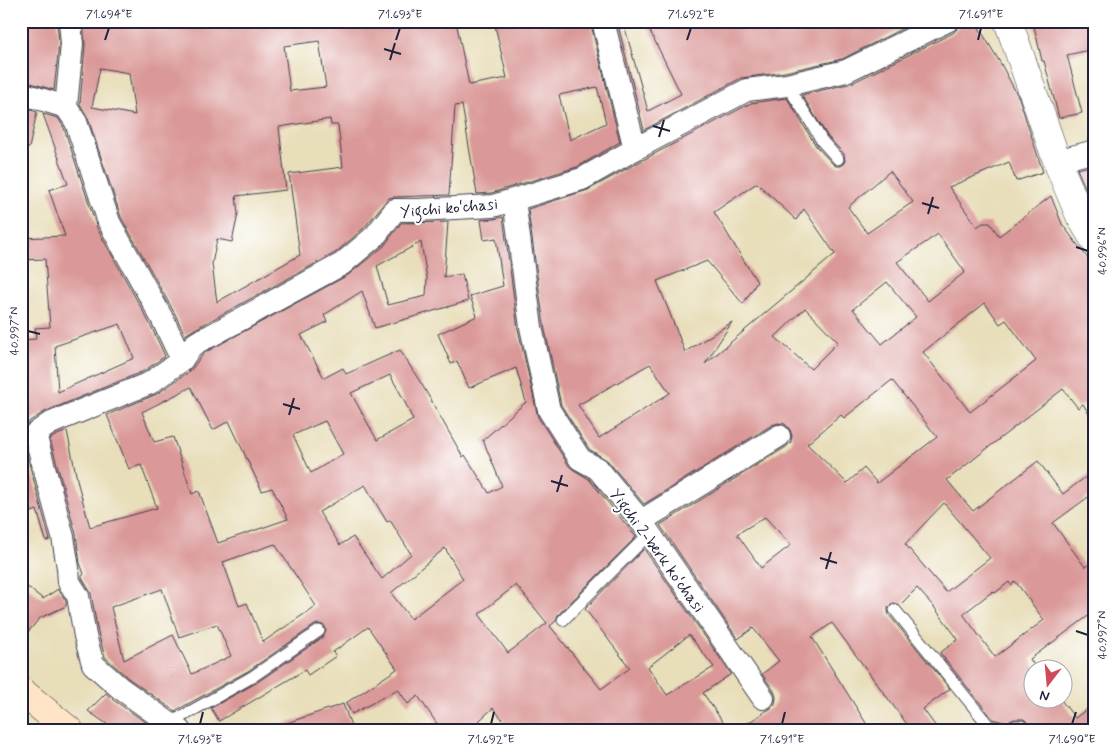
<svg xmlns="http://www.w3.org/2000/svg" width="1116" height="752" font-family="Mynerve,sans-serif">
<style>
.building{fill:#da9998;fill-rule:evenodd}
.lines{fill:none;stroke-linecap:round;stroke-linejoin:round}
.service-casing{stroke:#403e4e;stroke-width:13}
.minor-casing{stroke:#403e4e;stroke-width:24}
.tertiary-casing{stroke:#403e4e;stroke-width:29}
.secondary-casing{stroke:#403e4e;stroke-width:29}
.service{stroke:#fff;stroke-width:11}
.minor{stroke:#fff;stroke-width:22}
.tertiary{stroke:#fff;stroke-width:28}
.secondary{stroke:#ffe4c6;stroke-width:28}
.ticks{fill:none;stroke:#22223b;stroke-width:2}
.labels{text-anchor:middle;stroke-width:4;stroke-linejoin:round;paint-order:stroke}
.street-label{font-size:16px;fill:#22223b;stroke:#fff}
.neatline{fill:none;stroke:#22223b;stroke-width:2}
.ticks-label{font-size:12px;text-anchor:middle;fill:#22223b}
</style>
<rect width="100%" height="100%" fill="#fff"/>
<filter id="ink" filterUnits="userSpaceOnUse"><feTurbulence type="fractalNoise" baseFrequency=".02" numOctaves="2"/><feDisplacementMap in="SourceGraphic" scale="10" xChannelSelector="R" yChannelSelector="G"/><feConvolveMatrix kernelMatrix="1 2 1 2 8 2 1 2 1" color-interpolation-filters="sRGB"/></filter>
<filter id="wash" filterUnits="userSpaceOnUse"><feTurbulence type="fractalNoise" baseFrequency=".0096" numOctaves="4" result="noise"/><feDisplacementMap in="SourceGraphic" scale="20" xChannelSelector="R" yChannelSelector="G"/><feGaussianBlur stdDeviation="1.12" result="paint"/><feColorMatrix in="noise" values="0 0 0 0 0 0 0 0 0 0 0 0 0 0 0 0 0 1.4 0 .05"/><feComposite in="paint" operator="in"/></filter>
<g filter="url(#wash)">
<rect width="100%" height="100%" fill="#e8deba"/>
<g id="blocks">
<path class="building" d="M21 21H57L59 44 54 90 21 80Z
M83 21H456L469 85 507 78 494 21H590L620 142 577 167 491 193 477 194 462 105 455 106 449 195 395 197 389 198 385 202 365 227 335 253 195 329 185 335 174 312 121 217 88 118 80 104 85 45ZM319 41 326 87 290 91 284 46ZM100 68 129 73 135 115 92 107ZM597 87 606 123 570 140 559 95ZM330 119 331 125H338L343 167 289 174 300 255 217 302 212 264 217 239 232 242 238 214 236 196 286 190 279 127Z
M617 21H623L648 111 681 94 645 21H917L842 59 785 72 741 78 644 130Z
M960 21H975L1001 64 1019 98 1043 172 1016 181 1009 162 949 187 977 227 983 223H990L999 236 1051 196 1062 224 1095 268V424L1083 404 1078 408 1063 389 947 480 973 511 1038 461 1063 494 1095 470V492L1053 523 1085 567 1095 560V611L1030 659 1037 670H1034V700H1061L1075 718 1095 703V731H1032L1031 726 1024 719H1014L1006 723 993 719 940 653 958 639 934 607 917 588 900 605 894 603 891 604 888 607V611L889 615 950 689 923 709 939 731H912L832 623 812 637 871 731H736L766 711 770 709 775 704 776 697 774 691 762 674 779 661 753 628 738 639 660 525 786 447 791 442 792 436 790 430 785 424 778 423 772 425 644 504 608 461 589 449 561 405 544 325 528 209 588 190 641 161 751 103 787 98 816 146 833 164 836 166H840L843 164 845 161 844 154 828 137 802 95 852 83 953 33 958 28ZM890 171 913 202 867 233 848 207ZM757 183 796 220 804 209 835 254 705 364 732 322 685 352 657 281 707 261 743 304 757 282 714 212ZM938 234 965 272 928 301 897 262ZM887 282 916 317 882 344 853 309ZM985 303 1000 324 1006 320 1036 361 970 412 923 352ZM805 308 838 342 811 369 775 337ZM650 364 670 393 599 438 578 405ZM892 380 937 437 877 483 864 468 847 483 807 444 841 415 844 418ZM944 503 990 558 946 592 905 544ZM765 517 791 545 761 568 737 534ZM1015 581 1044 620 995 657 963 614 993 591 995 593 1009 582 1011 585Z
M1053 21H1088L1094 49 1067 55 1082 113 1059 118 1044 61H1042L1034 26Z
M21 107 37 112 29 148H21Z
M43 114 58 118 64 128 97 228 150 324 165 356 144 371 44 412 27 423 23 429 22 437 50 540 46 541 37 510 32 512 21 477V340L36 339 35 328 50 327 45 259 21 260V238L65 236 49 190 68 184ZM120 324 134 358 58 392 55 346Z
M1095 165V210L1077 169Z
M503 217 518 329 538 417 569 466 574 470 589 479 636 537 558 615 556 621 550 626 601 689 630 668 585 609 644 549 731 674 703 693 729 731H512L493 708 468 731H442L418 696 408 704 398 689 352 714 346 703 397 669 368 627 333 652 336 656 308 675 305 670 219 721 211 708 256 683 323 637 326 631 325 626 319 624 315 625 248 671 175 711 128 678 105 657 98 633 91 593 82 578V576L84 574 80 563 76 534 50 439 55 436 67 431 78 484 90 527 157 508 141 465 129 469 107 415 157 394 190 371 204 353 348 275 384 246 401 223 448 222 444 277 462 274 468 301 375 328 362 291 324 315 327 322 301 335 324 378 343 368 346 374 400 350 424 388 463 457 465 455 489 493 502 486 483 440 526 402 516 368 469 388 457 361 451 364 438 334 477 316 470 296 503 286 496 238 484 240 481 220 494 219ZM421 242 427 278 426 296 388 305 377 266ZM390 375 403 398 413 420 377 440 351 393ZM191 387 213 430 229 421 262 491 272 488 288 519 218 543 199 491 192 494 173 437 154 442 142 412ZM325 421 343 454 311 473 293 435ZM365 485 387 522 390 520 411 554 382 579 353 537 340 545 319 512ZM275 544 316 606 263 642 247 603 239 606 223 562ZM445 548 463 579 411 619 391 593ZM516 585 547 623 508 653 479 614ZM162 589 179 637 217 624 231 656 192 674 173 635 124 660 111 607ZM689 635 714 667 667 695 648 667Z
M21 582 43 599 58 589 66 601V606L40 618 21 640Z
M106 693 112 699 148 724 133 731H117L88 711Z
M343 704 353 731H272V728Z"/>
</g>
</g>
<g filter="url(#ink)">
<use href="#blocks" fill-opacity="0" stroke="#403e4e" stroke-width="1"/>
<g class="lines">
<defs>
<path id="service" d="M787 85 812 124 822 141 838 159
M895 610 989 726 1007 731 1015 726H1021L1025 731
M563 620 649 534
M170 723 252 677 319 631"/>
<path id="minor" d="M603 21 635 149
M21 93 66 107
M66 107 76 122 81 137 109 222 162 318 182 360C191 346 195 342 210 336L342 264 375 236 395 210H418L493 206 582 179 635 149 747 90 787 85 846 71 947 21
M66 107 72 44 70 21
M1057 161 1095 151
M514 200 531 327 549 410 580 459 598 469 641 521 763 698
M641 521 779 436
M180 731 120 688 93 664 85 636 78 596 69 582 68 568 63 537 35 434 49 424 63 418 150 383 182 360"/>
<path id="tertiary" d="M1008 21 1057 161 1080 216 1095 241"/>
<path id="secondary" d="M21 691 70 731"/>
</defs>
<use href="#service" class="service-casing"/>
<use href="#minor" class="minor-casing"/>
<use href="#tertiary" class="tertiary-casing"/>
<use href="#secondary" class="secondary-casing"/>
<use href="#service" class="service"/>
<use href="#minor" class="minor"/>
<use href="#tertiary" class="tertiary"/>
<use href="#secondary" class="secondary"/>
</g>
</g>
<path class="ticks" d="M105 40 109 28M396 40 400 28M687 40 691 28M978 40 981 28M384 49 401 54M390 60 395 43M653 126 670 131M659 137 664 120M922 203 939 208M928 214 933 197M1076 247 1088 251M28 331 40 334M283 404 300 409M289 415 294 398M551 481 568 486M557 492 562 475M820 558 837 563M826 569 831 552M1076 631 1088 635M200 724 203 712M491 724 494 712M782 724 785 712M1072 724 1076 712"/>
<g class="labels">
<g class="street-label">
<text transform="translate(449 207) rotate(-5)" y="6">Yigchi koʻchasi</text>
<text transform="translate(658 550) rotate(54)" y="6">Yigchi 2-berk koʻchasi</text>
</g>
</g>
<rect width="1116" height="752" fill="none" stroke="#fff" stroke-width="55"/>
<g transform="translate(1048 684) rotate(196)"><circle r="24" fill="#ffffff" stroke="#a7a7b1"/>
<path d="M0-4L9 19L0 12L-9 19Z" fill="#d1495b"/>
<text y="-8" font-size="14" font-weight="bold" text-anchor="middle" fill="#22223b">N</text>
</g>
<rect x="28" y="28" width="1060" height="696" class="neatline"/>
<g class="ticks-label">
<text x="109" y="18">71.694°E</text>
<text x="400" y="18">71.693°E</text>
<text x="691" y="18">71.692°E</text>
<text x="981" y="18">71.691°E</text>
<text transform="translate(1102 251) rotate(-90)" y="4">40.996°N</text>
<text transform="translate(14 331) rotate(-90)" y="4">40.997°N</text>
<text transform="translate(1102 635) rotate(-90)" y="4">40.997°N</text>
<text x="200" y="743">71.693°E</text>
<text x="491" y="743">71.692°E</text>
<text x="782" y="743">71.691°E</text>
<text x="1072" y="743">71.690°E</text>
</g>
</svg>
